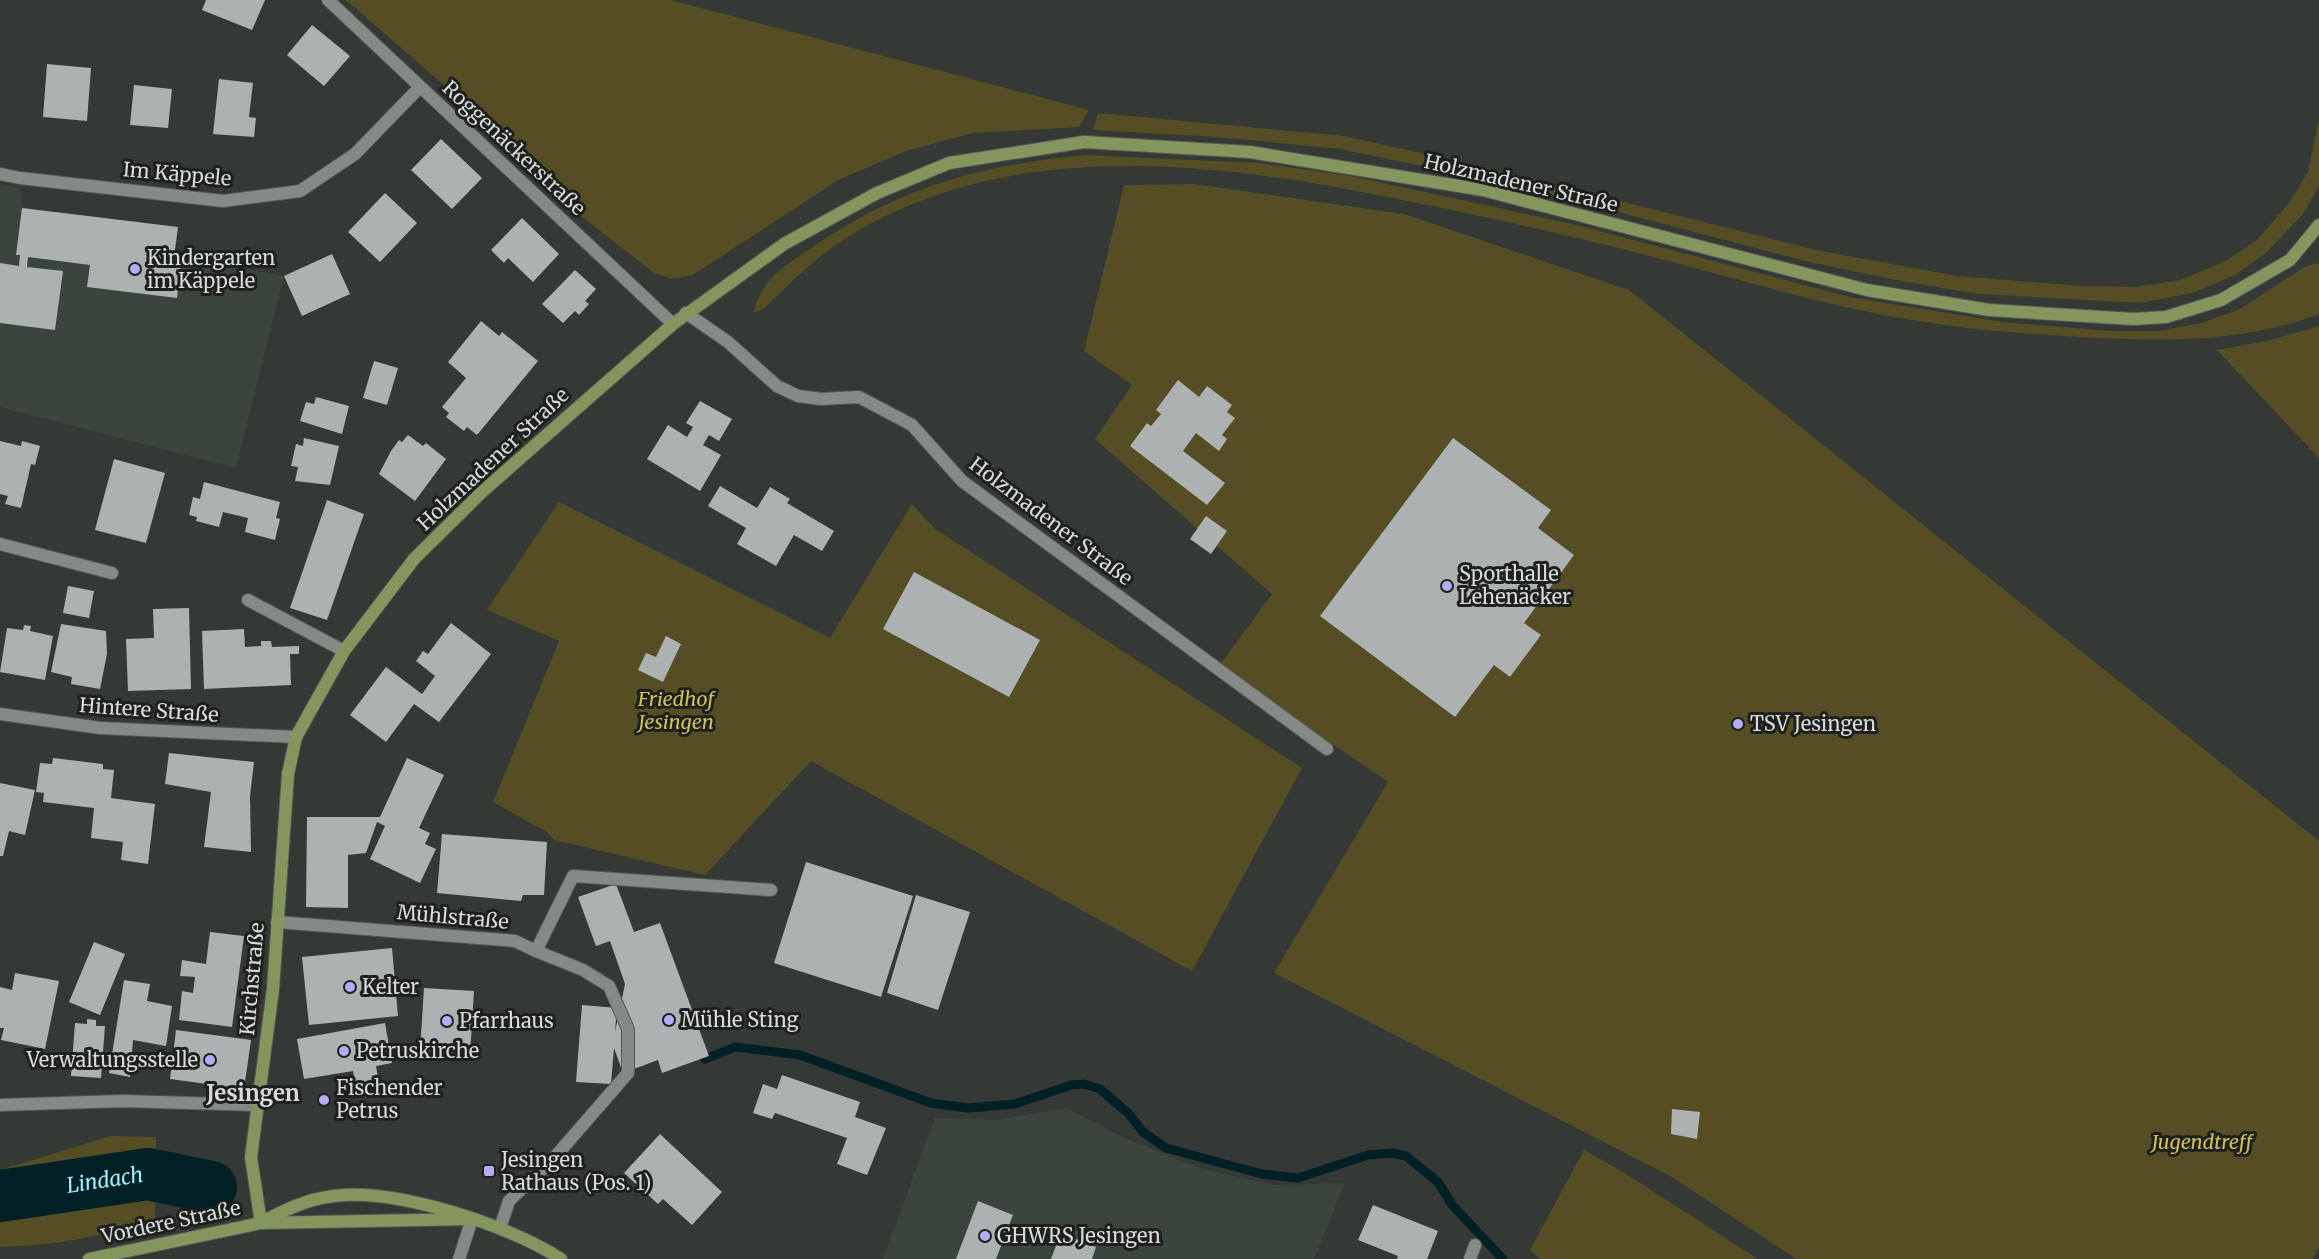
<svg xmlns="http://www.w3.org/2000/svg" width="2319" height="1259" font-family="Merriweather,serif">
<style>
.built{fill:#3b443d}
.green{fill:#554d23}
.lines{fill:none;stroke-linecap:round;stroke-linejoin:round}
.stream{stroke:#002025;stroke-width:9}
.river{stroke:#002025;stroke-width:52}
.building{fill:#acb2b1}
.lane-casing{stroke:#555856;stroke-width:14}
.street-casing{stroke:#555856;stroke-width:14}
.secondary-casing{stroke:#555856;stroke-width:14}
.lane{stroke:#858a86;stroke-width:12}
.street{stroke:#858a86;stroke-width:12}
.secondary{stroke:#84965e;stroke-width:12}
.poi-dot{fill:#b7abf8;stroke:#1e201e;stroke-width:2}
.labels{text-anchor:middle;stroke-width:6;stroke-linejoin:round;paint-order:stroke}
.street-label{font-size:20px;fill:#d8dbd9;stroke:#1e201e}
.poi-label{font-size:20px;fill:#d8dbd9;stroke:#1e201e;text-anchor:start}
.park-label{font-size:20px;font-style:italic;fill:#d4c055;stroke:#1e201e}
.water-label{font-size:21px;font-style:italic;fill:#a2effc;stroke:#1e201e}
.quarter-label{font-size:22px;font-weight:bold;fill:#d8dbd9;stroke:#1e201e}
</style>
<rect width="100%" height="100%" fill="#353936"/>
<path class="built" d="M0 184 20 188 23 208 178 227 174 257 284 276 236 468 0 407Z
M1067 1108 1118 1135 1199 1168 1274 1185 1345 1183 1314 1259H883L935 1118 996 1120Z"/>
<path class="green" d="M346 0H671L1089 110 1079 127 973 133 906 151 838 180 693 275 672 279 654 273 581 216 445 86Z
M1098 113 1344 136 1471 164 1816 250 1957 276 2082 286 2135 287 2180 280 2224 262 2256 241 2289 203 2308 172 2319 119V186L2302 215 2266 253 2235 275 2192 293 2140 303 1978 294 1896 280 1809 262 1519 186 1340 149 1217 137 1093 130Z
M1086 155 1259 163 1351 176 1577 225 1850 297 2002 322 2111 331H2159L2201 323 2238 310 2306 266 2319 263V314C2243 344 2159 341 2079 337 2008 333 1939 327 1869 312 1801 298 1733 278 1665 260 1582 238 1497 219 1412 202 1232 164 1018 133 851 235 819 254 791 282 765 308L754 313C761 279 781 269 808 250 898 188 978 165 1086 155Z
M1195 184 1404 214 1629 290 2319 841V1248L2313 1259H1796L1672 1177 1274 973 1388 782 1219 666 1272 594 1095 439 1132 385 1084 351 1124 185Z
M2319 326V458L2217 350 2267 341Z
M559 502 830 638 912 504 934 528 1302 768 1192 971 811 761 705 875 554 840 547 832 493 802 559 641 487 610Z
M111 1136 156 1137 155 1220C104 1236 53 1246 0 1247V1170Z
M1584 1150 1623 1172 1758 1259H1540L1530 1250Z"/>
<g class="lines">
<path class="stream" d="M705 1059 735 1047 800 1055 931 1103 968 1108 1015 1104 1071 1085 1084 1084 1100 1089 1129 1114 1143 1132 1166 1148 1262 1174 1298 1178 1368 1155 1392 1153 1406 1156 1438 1182 1453 1206 1503 1259"/>
<path class="river" id="s1" d="M0 1196 148 1174 211 1187"/>
</g>
<path class="building" d="M206 0H265L252 30 202 10Z
M312 25 350 56 324 86 287 55Z
M47 64 91 68 87 121 43 117Z
M219 79 253 83 249 117 256 118 254 137 213 134Z
M134 85 172 89 168 128 130 125Z
M441 139 482 178 452 209 411 170Z
M385 193 417 223 380 262 348 232Z
M22 208 178 227 174 257 182 258 177 298 87 287 90 265 28 257 27 267 63 271 55 330 0 323V263L19 266 20 255H16Z
M522 218 559 254 533 282 508 258 504 263 491 250Z
M332 254 350 294 302 316 284 276Z
M575 270 596 289 585 301 589 304 579 315 575 311 563 323 542 304Z
M481 321 499 336 502 332 538 361 477 435 467 427 464 431 446 417 449 413 442 407 466 378 448 362Z
M374 361 398 368 387 405 363 398Z
M1178 380 1199 397 1207 386 1232 405 1227 412 1235 418 1222 435 1227 439 1219 451 1196 433 1183 451 1225 483 1207 505 1130 446 1147 423 1151 426 1161 414 1156 410Z
M316 397 349 406 342 434 300 421 306 402 314 404Z
M700 401 732 419 719 441 709 435 703 445 721 455 700 491 647 459 668 425 687 437 693 427 686 423Z
M408 435 423 446 426 443 446 459 415 501 379 474 391 451 399 440 402 442Z
M304 438 339 446 330 485 295 481 298 467 291 466 296 444 303 446Z
M1453 438 1551 510 1538 528 1574 555 1524 623 1541 635 1510 677 1494 665 1455 717 1320 616Z
M0 441 21 446 22 441 40 446 35 465 31 464 21 508 5 504 8 496 0 494Z
M114 459 165 473 146 543 95 530Z
M204 482 280 502 276 518 280 519 275 540 245 532 248 518 223 512 219 527 196 521 197 517 189 515 193 497 200 499Z
M720 486 757 508 770 487 790 499 787 503 834 531 822 551 794 535 776 566 737 544 746 528 708 506Z
M327 500 364 514 327 620 290 608Z
M1206 516 1227 531 1211 554 1190 539Z
M914 572 1040 640 1009 697 883 629Z
M68 586 94 591 89 618 63 613Z
M189 608 191 689 128 691 126 639 154 638 153 609Z
M451 623 491 654 439 722 414 704 386 742 350 715 386 667 422 694 435 676 416 661 423 651 428 654Z
M61 624 106 631 107 654 100 689 71 684 72 677 51 672Z
M24 625 31 626 30 631 53 636 45 680 0 672 7 628 23 630Z
M244 629 245 647 261 646V641H271L272 647 299 646V654H290L291 685 204 689 202 631Z
M666 636 681 644 663 682 638 670 646 653 656 657Z
M169 753 254 762 250 796 251 852 204 847 211 792 165 784Z
M53 758 103 764V769L114 770 111 798 155 804 148 864 121 860 123 842 91 838 94 808 43 802 44 793 36 792 40 763 52 764Z
M407 758 444 775 419 828 430 833 425 844 436 849 420 883 370 859 385 826 377 822 366 853 348 855V908L306 907 307 817H380Z
M0 783 35 790 25 835 9 831 3 856H0Z
M442 834 547 842 544 895H523L521 901 437 893Z
M806 862 913 896 881 997 774 963Z
M616 884 634 932 660 923 709 1056 662 1073 658 1060 623 1073 614 1048 611 1084 576 1082 582 1005 617 1008 615 1032 625 984 610 941 596 946 578 897Z
M916 895 970 912 938 1010 887 993Z
M210 932 244 936 232 1027 179 1020 182 991 193 993 195 977 180 976 182 960 206 964Z
M94 942 125 954 100 1015 69 1002Z
M392 948 398 1016 309 1025 302 957Z
M15 973 59 981 45 1049 1 1040 4 1028H0V987L12 990Z
M124 980 150 984 147 1001 172 1006 166 1046 133 1040 130 1077 109 1073Z
M424 988 474 991 470 1054 420 1051Z
M87 1019 96 1020V1026H105L101 1078 71 1076 75 1023 87 1024Z
M385 1023 392 1063 376 1066 379 1083 356 1088 353 1071 304 1079 297 1039Z
M176 1030 251 1040 244 1089 170 1079Z
M782 1075 860 1102 855 1117 886 1128 867 1175 837 1164 847 1138 775 1113 772 1119 753 1113 763 1084 777 1089Z
M1672 1109 1700 1112 1697 1139 1671 1134Z
M660 1134 722 1192 692 1225 663 1199 658 1204 624 1173Z
M978 1201 1013 1215 996 1259H956Z
M1373 1205 1438 1231 1427 1259H1397L1398 1256 1358 1240Z
M1061 1233 1096 1247 1092 1259H1051Z"/>
<g class="lines">
<defs>
<path id="lane" d="M500 1228 509 1201 554 1158 628 1073V1029L609 986 583 970 536 951 573 876 771 890"/>
<path id="street" d="M328 0 673 324
M0 174 20 178 223 201 300 191 355 154 420 87
M686 313 728 342 777 386 798 396 821 399 859 397 912 425 962 481 1327 749
M0 544 112 573
M248 600 344 651
M0 714 100 728 296 737
M277 922 515 941 536 951
M0 1105 122 1101 259 1105
M459 1259 472 1219
M1470 1259 1475 1245"/>
<path id="secondary" d="M262 1222C285 1210 307 1199 334 1196 396 1188 509 1225 561 1259
M261 1223 251 1157 273 989 288 774 296 737 344 651 414 559 483 491 673 324 784 244 877 193 949 163 1084 142 1250 152 1483 190 1867 290 1989 310 2133 319 2166 317 2221 300 2290 260 2319 225
M89 1259 261 1223 472 1219"/>
</defs>
<use href="#lane" class="lane-casing"/>
<use href="#street" class="street-casing"/>
<use href="#secondary" class="secondary-casing"/>
<use href="#lane" class="lane"/>
<use href="#street" class="street"/>
<use href="#secondary" class="secondary"/>
</g>
<g class="poi-dot">
<circle cx="135" cy="269" r="6"/>
<circle cx="1447" cy="586" r="6"/>
<circle cx="1738" cy="724" r="6"/>
<circle cx="350" cy="987" r="6"/>
<circle cx="669" cy="1020" r="6"/>
<circle cx="447" cy="1021" r="6"/>
<circle cx="344" cy="1051" r="6"/>
<circle cx="210" cy="1060" r="6"/>
<circle cx="324" cy="1100" r="6"/>
<rect x="483" y="1165" width="12" height="12" rx="3"/>
<circle cx="985" cy="1236" r="6"/>
</g>
<g class="labels">
<g class="street-label">
<text transform="translate(514 148) rotate(43)" y="7">Roggenäckerstraße</text>
<text transform="translate(177 174) rotate(5)" y="7">Im Käppele</text>
<text transform="translate(1521 183) rotate(13)" y="7">Holzmadener Straße</text>
<text transform="translate(493 459) rotate(-43)" y="7">Holzmadener Straße</text>
<text transform="translate(1051 521) rotate(37)" y="7">Holzmadener Straße</text>
<text transform="translate(149 710) rotate(4)" y="7">Hintere Straße</text>
<text transform="translate(453 917) rotate(5)" y="7">Mühlstraße</text>
<text transform="translate(252 979) rotate(-85)" y="7">Kirchstraße</text>
<text transform="translate(171 1222) rotate(-12)" y="7">Vordere Straße</text>
</g>
<g class="poi-label">
<text x="147" y="265">Kindergarten<tspan x="147" dy="23">im Käppele</tspan></text>
<text x="1459" y="581">Sporthalle<tspan x="1459" dy="23">Lehenäcker</tspan></text>
<text x="1750" y="731">TSV Jesingen</text>
<text x="362" y="994">Kelter</text>
<text x="681" y="1027">Mühle Sting</text>
<text x="459" y="1028">Pfarrhaus</text>
<text x="356" y="1058">Petruskirche</text>
<text x="198" y="1067" text-anchor="end">Verwaltungsstelle</text>
<text x="336" y="1095">Fischender<tspan x="336" dy="23">Petrus</tspan></text>
<text x="501" y="1167">Jesingen<tspan x="501" dy="23">Rathaus (Pos. 1)</tspan></text>
<text x="997" y="1243">GHWRS Jesingen</text>
</g>
<g class="park-label">
<text x="676" y="706">Friedhof<tspan x="676" dy="23">Jesingen</tspan></text>
<text x="2202" y="1149">Jugendtreff</text>
</g>
<g class="water-label">
<text dy="7" stroke="none"><textPath href="#s1" startOffset="106">Lindach</textPath></text>
</g>
<g class="quarter-label">
<text x="253" y="1101">Jesingen</text>
</g>
</g>
</svg>
